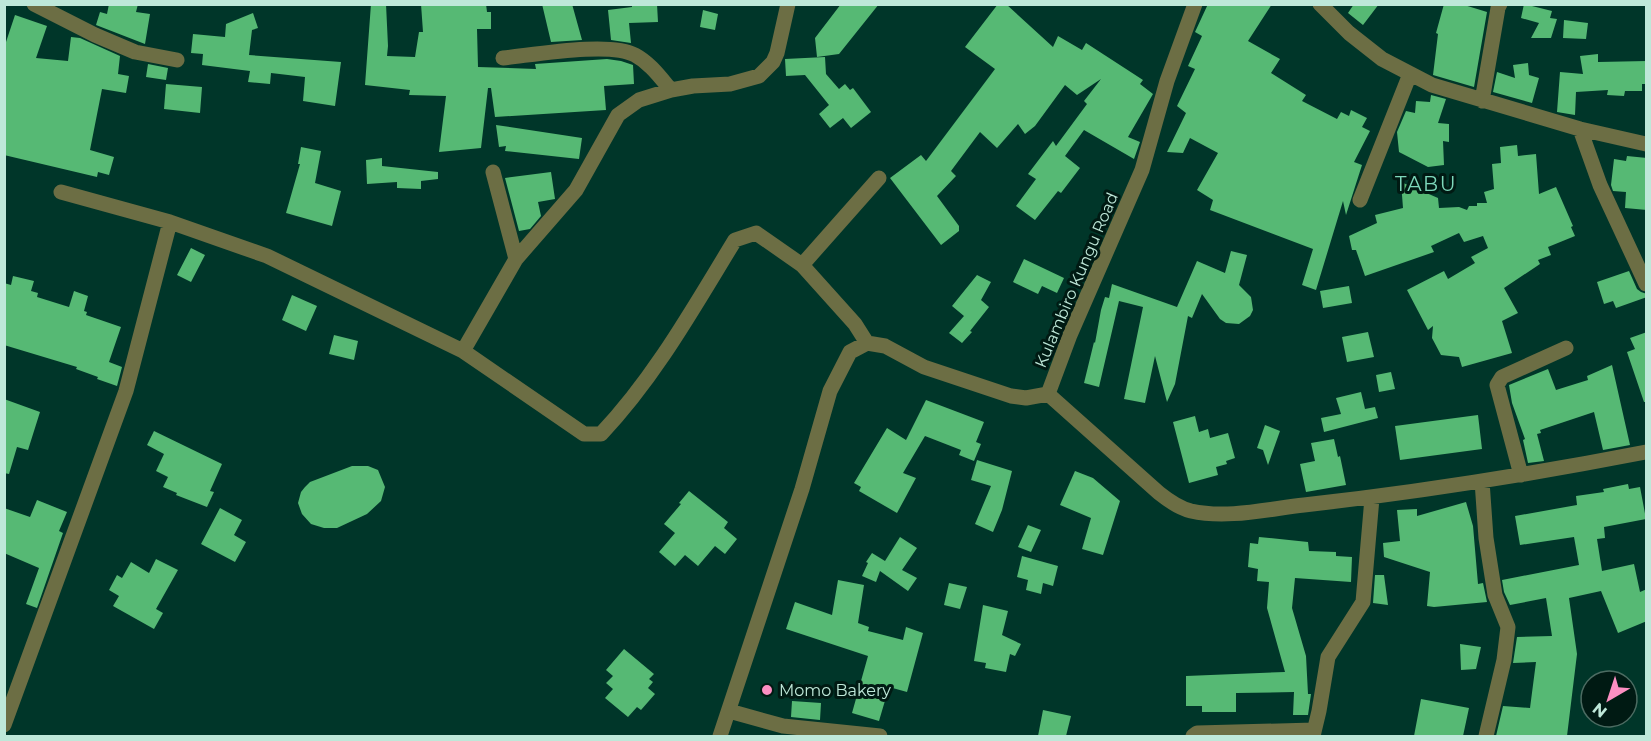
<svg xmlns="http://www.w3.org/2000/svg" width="1651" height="741" font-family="Montserrat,sans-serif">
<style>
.building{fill:#56b974}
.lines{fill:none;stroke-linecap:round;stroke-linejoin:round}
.minor{stroke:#6c6e44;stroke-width:15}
.poi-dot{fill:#fc8fc2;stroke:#001a13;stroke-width:2}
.labels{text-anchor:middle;stroke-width:6;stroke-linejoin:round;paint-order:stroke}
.street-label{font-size:16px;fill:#bee8d9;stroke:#001a13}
.poi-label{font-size:16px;fill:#bee8d9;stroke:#001a13;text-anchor:start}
.quarter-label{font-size:20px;letter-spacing:1.5px;fill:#7dd8bb;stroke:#001a13}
</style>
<rect width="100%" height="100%" fill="#003629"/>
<path class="building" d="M109 4H138L136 12 150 14 145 44 96 25 100 12 107 14Z
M371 4H386L388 46 387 56 415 57 419 32H423L421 4H486L487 12H491V29H477L478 67 536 69 535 64 607 59 621 61 633 65 634 84 604 86 606 110 495 117 491 88H488L481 148 439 152 446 96 409 95 410 90 365 85Z
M542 4H572L582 40 551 42Z
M632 4H657L658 22 629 23 631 43 611 40 608 10 632 7Z
M841 4H879L839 54 817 57 815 38Z
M998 4H1006L1053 47 1058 36 1082 50 1086 43 1143 80 1140 84 1153 94 1128 137 1140 142 1134 159 1084 130 1065 156 1080 168 1061 193 1058 191 1035 220 1016 206 1036 179 1028 174 1053 141 1056 146 1087 104 1084 101 1101 79 1077 95 1065 85 1035 126 1025 134 1018 124 997 148 980 132 951 171 956 176 937 196 959 226V231L941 245 890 178 921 155 926 161 995 69 965 47Z
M1208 4H1272L1248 41 1280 59 1271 73 1306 95 1302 101 1337 119 1341 112 1349 116 1351 110 1367 118 1362 127 1370 131 1354 162 1362 165 1346 215 1343 201 1316 290 1302 285 1313 249 1210 210 1213 200 1197 190 1218 153 1190 138 1183 153 1167 152 1186 113 1177 106 1195 69 1188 66 1202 36 1195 32Z
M1354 4H1379L1363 25 1348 13Z
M1444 4H1461L1487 12 1474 87 1433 75 1438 34 1436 33Z
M1524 4 1552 11 1550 18 1557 19 1551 38H1531L1539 23 1521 18Z
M703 10 718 14 715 30 700 27Z
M253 13 258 28 252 30 249 55 341 62 335 106 303 101 305 77 271 73 270 84 248 82 250 71 202 65 203 54 191 53 193 34 225 37 226 24Z
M15 15 47 26 36 58 68 61 71 37 80 38 120 56 118 74 129 76 126 93 102 89 90 150 114 157 109 175 98 172 97 177 4 155V48Z
M1564 20 1588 23 1586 39 1563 38Z
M1598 54V62L1647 61V84H1642V91H1625L1624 96 1607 95 1608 90 1576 92 1575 115 1557 112 1560 72 1583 74 1580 56Z
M825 57 826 74 839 89 845 84 850 90 853 88 871 112 851 128 843 118 830 128 819 114 829 105 805 75 786 76 785 59Z
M1528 63 1529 75 1539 78 1532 103 1493 92 1497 72 1515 78 1513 65Z
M148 64 168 68 166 80 146 77Z
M166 84 202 87 200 113 164 109Z
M1431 95 1446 99 1438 123 1449 124V142L1443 141 1444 165 1428 167 1399 152 1397 132 1406 111 1415 113 1416 101 1430 102Z
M496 125 582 138 579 159 505 151 506 146 499 147Z
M1517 145 1518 156 1536 154 1539 194 1556 187 1573 226 1571 227 1575 236 1548 247 1551 255 1538 260 1540 264 1504 288 1518 313 1502 321 1512 353 1462 367 1459 357 1441 355 1432 338 1433 326 1428 330 1407 290 1444 271 1448 279 1475 263 1471 257 1488 248 1483 236 1464 242 1459 233 1431 246 1434 252 1365 276 1356 250H1352L1349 236 1377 223 1375 215 1403 208 1401 182 1438 198 1439 208 1459 207 1467 210 1469 206H1477V203H1487L1484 192 1494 189 1492 164 1501 163 1500 147Z
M301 147 321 151 315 183 341 191 332 226 286 213 300 164H298Z
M1627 156 1647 158V210L1625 208 1626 192 1613 191 1611 185 1614 159 1626 161Z
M382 158V166L438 172V179L421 181V189L397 188V182L367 184 366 160Z
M551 172 555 199 538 202 541 216 530 229 519 231 505 178Z
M191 248 205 255 191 282 177 275Z
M1231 251 1247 255 1239 285 1251 297 1253 310 1250 316 1239 324 1226 323 1220 319 1202 294 1192 318 1188 316 1175 384 1167 402 1155 356 1145 403 1124 399 1143 307 1119 301 1099 387 1084 383 1094 342 1095 343 1101 310 1105 297 1109 298 1112 284 1177 307 1197 261 1225 273Z
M1024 259 1064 278 1057 293 1042 286 1038 294 1013 282Z
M1629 271 1637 289 1641 292 1647 294V297L1616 308 1613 301 1604 304 1597 282Z
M977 275 991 282 981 300 989 307 970 331 972 332 962 343 949 333 964 316 952 306Z
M13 276 34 281 31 291 38 293 37 297 69 307 74 291 88 296 84 311 87 312 86 315 121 327 109 362 122 367 117 386 97 379 98 377 76 369 77 367 4 345V283L11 285Z
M1349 286 1352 303 1323 308 1320 291Z
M292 295 317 306 306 331 282 320Z
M1368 332 1374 357 1347 362 1342 337Z
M1647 332V402H1644L1627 352 1635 349 1630 338Z
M334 335 358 341 354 360 329 354Z
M1612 365 1630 445 1603 450 1594 412 1540 430 1541 433 1537 434 1544 461 1528 463 1523 440 1525 439 1512 403 1509 385 1548 369 1556 390 1588 380 1587 376Z
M1391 372 1395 389 1379 392 1376 375Z
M1361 392 1365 409 1375 407 1378 418 1324 432 1321 418 1341 414 1336 398Z
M4 399 40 412 28 450 17 447 9 474 4 473Z
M926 400 984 422 976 442 981 444 974 461 959 455 961 450 925 436 903 473 916 478 897 513 859 491 861 487 854 483 887 428 906 440Z
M1478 415 1482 449 1400 460 1395 426Z
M1195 416 1199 432 1208 429 1210 438 1228 433 1235 458 1226 461 1227 464 1216 467 1218 475 1189 483 1173 422Z
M1265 425 1280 431 1268 465 1263 450 1257 448Z
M154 431 222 464 210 491 214 492 207 507 176 495 177 493 163 487 168 477 156 471 164 454 147 445Z
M1334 439 1338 457 1340 456 1346 485 1306 492 1300 464 1315 461 1311 443Z
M977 460 1012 471 1002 510 993 532 975 524 991 486 971 480Z
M352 466H368L378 470 385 487 381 501 367 514 337 528H324L311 524 302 514 298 503 301 492 305 487 310 482Z
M1075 471 1093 478 1120 501 1103 555 1082 549 1091 518 1060 505Z
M1628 484 1629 489 1640 487 1646 519 1604 527 1605 538 1597 539 1602 571 1634 564 1640 592 1647 589V621L1618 633 1601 591 1569 598 1577 654 1567 736H1496L1503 706 1530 708 1536 662 1513 663 1517 637 1552 636 1546 598 1510 605 1504 592 1502 580 1579 565 1574 537 1520 545 1515 516 1577 505 1576 496 1604 492 1603 489Z
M689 491 728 522 724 528 737 539 725 554 715 546 698 566 685 555 675 566 659 552 675 533 664 524 681 504 679 503Z
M37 500 67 512 59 531 63 533 37 608 26 604 39 568 4 553V508L30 517Z
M1466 502 1473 526 1478 584 1483 583 1487 602 1434 607 1427 606 1430 572 1384 557 1383 543 1400 541 1397 510 1417 509V516Z
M220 508 242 520 234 535 246 542 235 562 201 544Z
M1028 525 1041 530 1031 552 1018 547Z
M900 537 917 548 902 570 917 578 908 591 880 571 876 582 862 576 868 563 866 562 872 553 885 561Z
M1259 537 1308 542 1309 551 1336 552V556L1352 557 1351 582 1295 578 1292 608 1306 656 1308 694H1311L1308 715H1293L1294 692 1236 693V712H1202V706H1186V676L1285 672 1267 608 1269 582 1257 581 1258 569 1248 567 1250 543 1258 544Z
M1022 556 1058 566 1053 586 1043 583 1041 594 1026 590 1028 580 1017 577Z
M156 559 178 570 156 609 163 613 154 629 113 606 119 596 109 590 117 575 122 578 131 562 149 573Z
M1375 575H1384L1388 605 1373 603Z
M838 580 864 585 858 623 869 627 868 631 903 640 906 627 923 633 907 692 889 687 879 721 852 713 868 656 786 629 795 602 832 615Z
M949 583 967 587 960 609 944 605Z
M983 605 1008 611 1002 635 1021 644 1015 656 1010 654 1006 672 985 668 986 663 974 661Z
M1460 644 1481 647 1476 669 1461 670Z
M624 649 654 674 649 679 653 682 648 688 655 694 641 710 637 707 628 717 605 698 613 689 606 683 613 676 606 670Z
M1421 699 1469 708 1463 736H1414Z
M792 701 821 703 820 720 791 717Z
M1043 710 1071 716 1066 736H1038Z"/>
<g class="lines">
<path class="minor" d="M34 4 95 35 135 52 177 60
M1320 4 1349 33 1382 59 1432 85 1580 129 1646 144
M503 58C533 55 610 41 635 55 650 63 660 77 671 90
M1482 101 1498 8 1500 4
M1580 129 1600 185 1646 284
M493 172 516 259
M61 192 170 222 267 256 463 351 516 259 576 190 618 115 639 100 671 90 693 86 730 84 759 76 773 62 777 53 788 4
M1360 200 1410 74
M867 343 855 324 802 265 879 178
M463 351 584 434H601C655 377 694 307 735 240L756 233 802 265
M1048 394 1159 493C1169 501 1179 508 1191 511 1227 519 1268 509 1304 505 1419 492 1533 474 1646 452
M1521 475 1497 385 1502 377 1566 348
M1482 481 1486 538 1495 595 1508 627 1504 660 1486 736
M729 711 783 726 880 736
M4 725 126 391 170 222
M720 736 802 489 830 391 850 352 867 343 885 346 924 367 1011 396 1026 398 1048 394 1070 335 1142 170 1167 81 1195 4
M1193 736 1197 733 1314 730
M1313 736 1319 711 1328 657 1363 602 1372 498"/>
</g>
<circle class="poi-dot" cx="767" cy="690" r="6"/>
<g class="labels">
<g class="street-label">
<text transform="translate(1076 280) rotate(-67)" y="6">Kulambiro Kungu Road</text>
</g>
<g class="poi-label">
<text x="779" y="696">Momo Bakery</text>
</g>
<g class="quarter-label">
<text x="1426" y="191">TABU</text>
</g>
</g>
<rect width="1651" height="741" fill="none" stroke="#bee8d9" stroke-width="12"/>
<g transform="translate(1609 699) rotate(219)"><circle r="28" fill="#001a13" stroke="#4c6c62" stroke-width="1.5"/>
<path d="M0-4.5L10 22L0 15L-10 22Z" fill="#fc8fc2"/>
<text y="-9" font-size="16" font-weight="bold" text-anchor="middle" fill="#bee8d9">N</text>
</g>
</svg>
